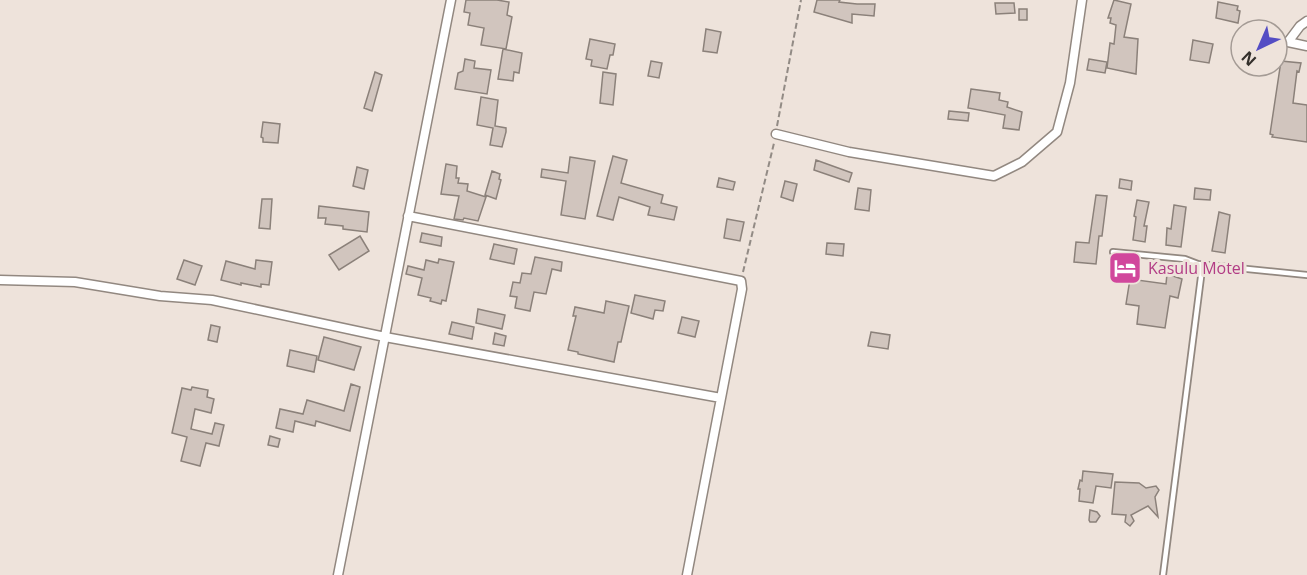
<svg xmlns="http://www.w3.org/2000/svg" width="1307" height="575" font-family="'Open Sans',sans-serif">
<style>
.building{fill:#d1c5be;stroke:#8b817a;stroke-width:1.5}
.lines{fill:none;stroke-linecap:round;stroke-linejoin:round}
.service-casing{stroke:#928880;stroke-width:8}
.minor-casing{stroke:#928880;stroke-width:11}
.path{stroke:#928b85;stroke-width:2;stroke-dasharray:6 3;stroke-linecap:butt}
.service{stroke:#fff;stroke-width:4.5}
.minor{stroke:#fff;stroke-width:8}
.labels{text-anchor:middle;stroke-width:6;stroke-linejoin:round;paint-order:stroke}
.hotel-label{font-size:16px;fill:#b23c85;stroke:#eee3db;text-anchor:start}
</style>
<rect width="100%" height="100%" fill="#eee3db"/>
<path class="building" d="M466 0H497L509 2 507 15 512 17 506 49 481 45 484 28 468 25 470 13 464 12Z
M817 0H840L839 2 857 4H875L874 16 852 14V23L814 12Z
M1114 0 1131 4 1124 37 1138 39 1136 74 1107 68 1110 43 1114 44 1116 25 1110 23 1111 18H1108Z
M1218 2 1238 6 1237 10 1240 11 1238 23 1216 18Z
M995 3H1014L1015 13 996 14Z
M1019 9H1027V20H1019Z
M706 29 721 32 717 53 703 51Z
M590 39 615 44 613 55H610L607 69 591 66 592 60 586 59Z
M1193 40 1213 44 1209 63 1190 60Z
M503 49 522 53 519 73 514 72 513 81 498 79Z
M465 59 475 61 474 68 491 70 487 94 455 89 458 73 463 71Z
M1089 59 1107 62 1105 73 1087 70Z
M651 61 662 63 659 78 648 76Z
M1281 61 1301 63 1299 72 1297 71 1293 103 1307 105V142L1272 137 1273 135 1270 134Z
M375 72 382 75 372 111 364 108Z
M603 72 616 74 613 105 600 103Z
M971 89 1000 93 999 100 1008 102 1007 107 1022 112 1019 130 1003 128 1005 115 968 108Z
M481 97 498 100 495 126 506 128V132L502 147 490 145 493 128 477 125Z
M949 111 969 113 968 121 948 119Z
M263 122 280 124 278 143 263 142V138L261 137Z
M613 156 627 160 621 183 663 195 661 203 677 207 674 220 648 215 650 207 619 197 613 220 597 216Z
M570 157 595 161 585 219 561 215 566 181 541 177 542 169 568 173Z
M816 160 852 173 849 182 814 170Z
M446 164 457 166 456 178H459L458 183 468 184 467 191 486 197 478 221 464 218 463 220 454 219 459 196 441 194Z
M357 167 368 170 364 189 353 186Z
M492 171 500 174 499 179 501 180 496 199 485 195Z
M719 178 735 182 733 190 717 187Z
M1120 179 1132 181 1131 190 1119 188Z
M785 181 797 184 793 201 781 197Z
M858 188 871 190 869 211 855 209Z
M1195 188 1211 190 1210 200 1194 199Z
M1096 195 1107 196 1102 236H1099L1096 264 1074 262 1076 242 1089 243Z
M262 199H272L270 229 259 228Z
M1137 200 1149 202 1144 226H1147L1145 242 1133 240 1136 217 1134 216Z
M1174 205 1186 207 1181 247 1166 245 1167 228 1171 229Z
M319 206 369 212 367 232 343 229V226L325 224 326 218H318Z
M1219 212 1230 215 1225 253 1212 251Z
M727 219 744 222 740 241 724 238Z
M422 233 442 237 441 246 420 242Z
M360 236 369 251 339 270 329 255Z
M827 243 844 244 843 256 826 254Z
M494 244 517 249 514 264 490 259Z
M535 257 562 262 561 271 552 269 546 294 534 292 530 311 515 308 517 297 510 296 513 282 520 283 522 273 531 274Z
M439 259 454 262 446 301 442 300 441 304 430 301 431 298 418 295 422 278 406 274 408 266 424 270 426 260 438 263Z
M184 260 202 266 195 285 177 279Z
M256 260 272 262 269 285 261 284V287L241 283V285L221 280 226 261 255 269Z
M1167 274 1182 279 1178 298 1170 296 1165 328 1137 324 1139 306 1126 304 1130 279 1166 284Z
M635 295 665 301 663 311 655 310 653 319 631 313Z
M606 301 629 306 621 342H618L614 362 578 354V352L568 350 576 316H573L575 307 604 313Z
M478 309 505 315 502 329 476 323Z
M682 317 699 321 695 337 678 333Z
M452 322 474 327 472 339 449 334Z
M211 325 220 327 217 342 208 340Z
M871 332 890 335 888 349 868 346Z
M495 333 506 336 504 346 493 344Z
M324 337 361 347 354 370 318 360Z
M290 350 317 356 314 372 287 366Z
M351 384 360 387 350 431 316 421 315 426 295 421 293 432 276 428 280 409 303 414 307 400 344 411Z
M192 387 208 390 207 397 214 399 211 413 195 409 191 429 212 434 215 423 224 425 219 446 206 443 200 466 181 461 187 437 172 433 182 388 191 390Z
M270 436 280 439 278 447 268 445Z
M1083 471 1113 474 1111 488 1096 486 1093 503 1079 501 1080 489H1078L1080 480 1082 481Z
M1115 482 1139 483 1146 488 1156 486 1159 490 1155 497 1158 517 1148 506 1131 515 1134 521 1130 526 1125 522 1126 515 1112 514Z
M1090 510 1097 512 1100 516 1096 522H1090L1089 520Z"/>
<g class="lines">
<defs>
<path id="service" d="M1113 252 1185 259 1198 264 1201 277 1163 575
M1198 264 1307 275"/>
<path id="minor" d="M1307 21 1300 26 1288 42 1307 46
M776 134 849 152 994 176 1022 162 1057 132 1070 83 1082 0
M408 216 741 281 742 289 687 575
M0 280 75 282 160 296 212 300 385 337 721 398
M338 575 451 0"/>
</defs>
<use href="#service" class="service-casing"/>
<use href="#minor" class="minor-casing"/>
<path class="path" d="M777 126 801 0
M743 272 774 143"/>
<use href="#service" class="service"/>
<use href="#minor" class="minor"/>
</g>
<defs>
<symbol id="hotel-square" viewBox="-11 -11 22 22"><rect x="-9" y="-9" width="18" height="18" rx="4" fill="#d1479c" stroke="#eee3db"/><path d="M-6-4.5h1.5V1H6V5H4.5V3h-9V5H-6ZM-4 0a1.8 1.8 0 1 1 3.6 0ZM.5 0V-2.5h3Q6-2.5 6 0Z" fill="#fff"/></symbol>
</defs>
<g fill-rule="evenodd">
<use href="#hotel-square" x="1106" y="249" width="38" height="38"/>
</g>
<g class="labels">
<g class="hotel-label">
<text x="1148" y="274">Kasulu Motel</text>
</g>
</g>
<g transform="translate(1259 48) rotate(224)"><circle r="28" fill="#eee3db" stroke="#a49b95" stroke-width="1.5"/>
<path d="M0-4.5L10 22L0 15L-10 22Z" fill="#544dc4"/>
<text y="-9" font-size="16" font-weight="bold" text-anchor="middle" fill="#34302c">N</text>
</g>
</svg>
